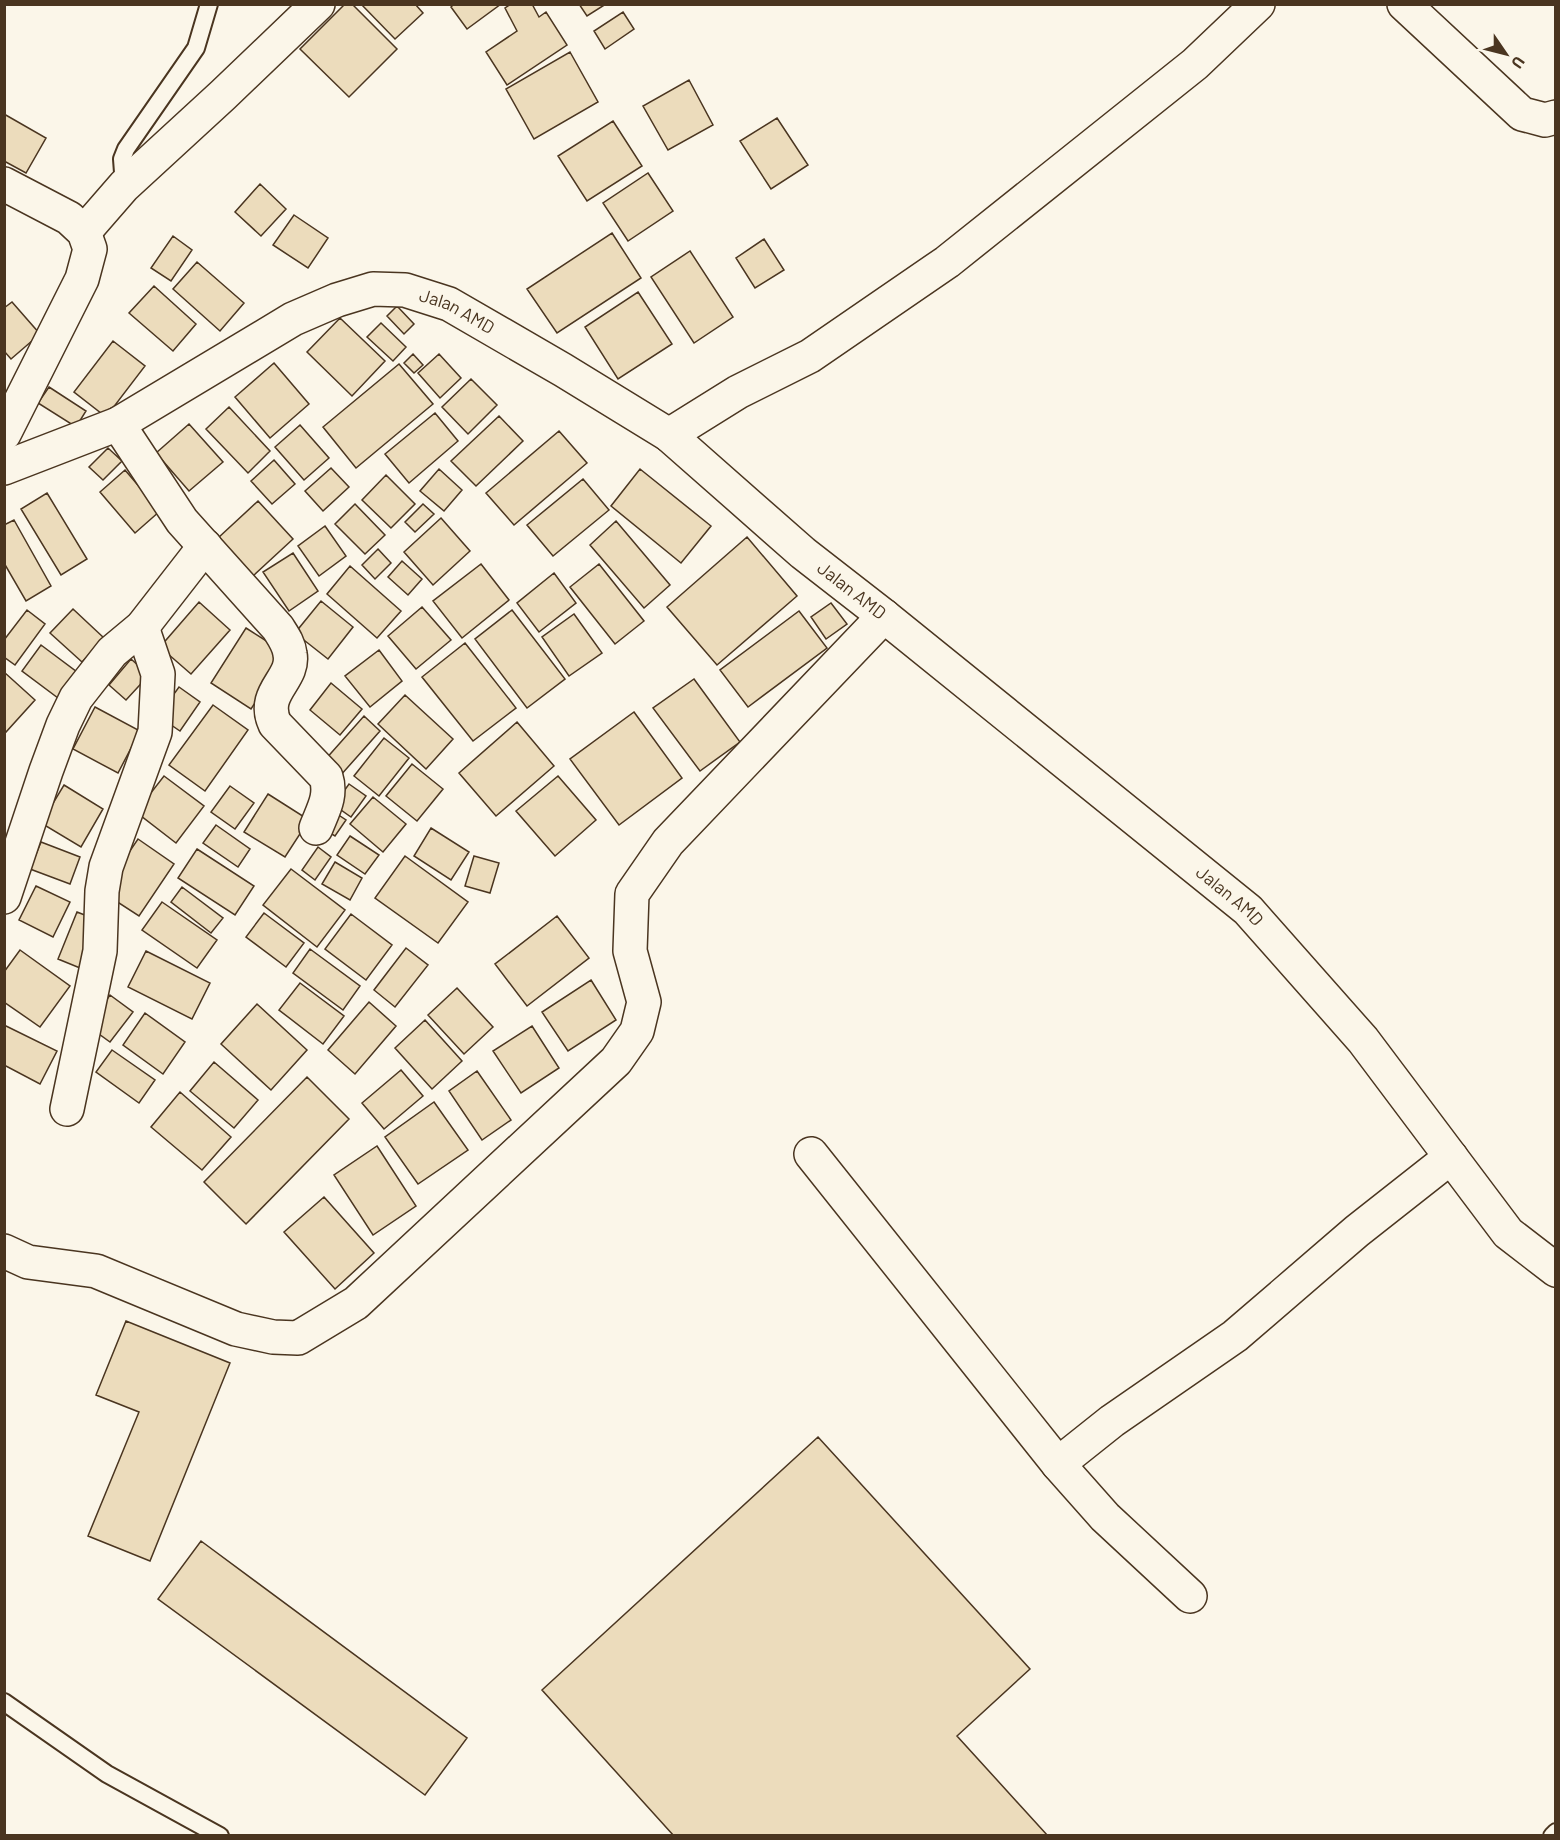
<svg xmlns="http://www.w3.org/2000/svg" width="1560" height="1840" font-family="Barlow,sans-serif">
<style>
.building{fill:#ecdcbc;stroke:#4a3520;stroke-width:1.5}
.lines{fill:none;stroke-linecap:round;stroke-linejoin:round}
.lane-casing{stroke:#4a3520;stroke-width:20}
.street-casing{stroke:#4a3520;stroke-width:36}
.lane{stroke:#fbf6e9;stroke-width:16}
.street{stroke:#fbf6e9;stroke-width:33}
.labels{text-anchor:middle;stroke-width:4.5;stroke-linejoin:round;paint-order:stroke}
.street-label{font-size:18px;fill:#4a3520;stroke:#fbf6e9}
</style>
<rect width="100%" height="100%" fill="#fbf6e9"/>
<path class="building" d="M345 4H352L397 49 349 97 300 49Z
M361 4H415L423 13 395 39Z
M454 4H501L467 29 451 7Z
M511 4H532L539 17 546 12 567 45 507 85 486 52 517 31 505 8Z
M579 4H606L587 16Z
M623 12 634 29 605 49 594 31Z
M570 52 598 102 534 139 506 89Z
M689 80 713 125 668 150 643 106Z
M4 114 46 138 26 173 4 161Z
M777 118 808 165 771 189 740 141Z
M613 121 642 166 587 201 558 156Z
M648 173 673 211 628 241 603 203Z
M260 184 286 209 261 236 235 212Z
M294 215 328 238 308 268 273 245Z
M612 233 641 278 557 333 527 289Z
M173 236 192 250 171 281 151 268Z
M764 239 784 270 755 288 736 258Z
M690 251 733 317 694 343 651 277Z
M197 262 244 303 220 331 173 289Z
M154 286 196 324 173 351 129 313Z
M638 292 672 344 618 379 585 327Z
M12 302 40 334 11 359 4 351V308Z
M397 306 414 324 404 334 387 316Z
M340 318 385 361 352 396 307 352Z
M381 323 406 347 393 361 367 337Z
M113 341 145 366 106 417 74 392Z
M413 354 423 365 414 373 404 363Z
M439 354 461 378 440 398 418 373Z
M274 363 309 404 270 438 235 397Z
M399 364 433 404 356 468 323 427Z
M471 379 497 405 468 434 442 407Z
M49 387 86 411 76 427 38 403Z
M229 407 270 451 248 473 206 429Z
M435 413 458 441 409 483 385 454Z
M499 416 523 441 476 486 451 461Z
M189 424 223 462 189 491 156 453Z
M300 425 329 458 304 480 275 447Z
M559 431 587 463 514 525 486 493Z
M108 448 122 461 103 480 89 467Z
M274 460 295 484 272 504 251 481Z
M331 468 349 487 323 511 305 491Z
M439 469 462 490 444 511 420 491Z
M640 469 711 526 681 563 611 506Z
M125 470 160 511 135 533 100 492Z
M386 475 415 504 391 528 362 500Z
M583 479 609 510 553 556 527 525Z
M47 493 87 559 61 575 21 509Z
M258 501 293 539 253 576 218 538Z
M355 504 385 535 365 554 335 524Z
M423 504 434 514 415 532 405 522Z
M441 518 470 551 433 585 404 552Z
M14 520 51 586 26 601 4 563V525Z
M616 521 670 585 644 608 590 545Z
M325 526 346 556 319 576 298 546Z
M747 537 797 596 717 665 667 607Z
M378 549 391 563 375 579 362 565Z
M293 553 318 591 289 611 263 572Z
M402 561 422 579 408 595 388 577Z
M481 564 509 600 462 638 433 601Z
M599 564 644 621 615 644 570 587Z
M350 566 401 611 377 638 327 594Z
M554 573 576 603 539 632 517 603Z
M321 601 353 627 328 659 295 633Z
M199 602 230 630 191 674 160 647Z
M831 603 847 624 826 639 811 617Z
M422 607 451 640 416 669 388 636Z
M73 609 104 638 82 662 50 633Z
M27 610 45 624 15 665 4 657V640Z
M512 610 565 679 527 708 475 639Z
M799 611 827 648 748 707 720 670Z
M574 614 602 653 569 676 542 637Z
M246 628 287 654 251 709 211 683Z
M465 643 516 708 473 741 422 677Z
M41 645 77 672 58 698 22 671Z
M379 650 402 681 370 707 345 676Z
M131 659 149 675 126 700 109 685Z
M4 672 35 700 6 732 4 731Z
M694 679 740 742 700 771 653 708Z
M331 683 362 709 340 735 310 710Z
M179 687 200 702 180 731 158 716Z
M405 695 453 739 426 769 378 724Z
M213 705 248 730 205 791 169 765Z
M95 707 140 731 118 773 73 749Z
M634 712 682 778 619 825 570 759Z
M364 716 380 731 340 776 324 761Z
M517 722 554 766 496 816 459 773Z
M384 738 409 758 379 796 354 776Z
M412 764 443 789 417 821 386 796Z
M164 776 204 806 176 843 136 812Z
M558 776 596 820 555 856 516 811Z
M349 784 366 796 351 817 334 805Z
M64 785 103 809 81 847 41 823Z
M230 786 254 803 235 829 211 812Z
M268 794 309 820 285 857 244 832Z
M373 797 406 824 383 852 350 824Z
M331 810 346 820 335 836 320 827Z
M216 825 250 849 238 867 203 843Z
M431 828 469 852 451 880 414 856Z
M350 836 379 855 365 874 337 855Z
M138 839 174 864 139 916 102 892Z
M41 842 80 857 70 884 30 869Z
M318 847 331 857 315 880 302 870Z
M197 849 254 886 235 915 178 878Z
M405 856 468 902 438 943 375 898Z
M474 856 499 863 490 893 465 886Z
M335 862 362 878 350 900 322 884Z
M291 869 345 910 317 947 263 905Z
M36 886 70 902 53 937 19 920Z
M182 887 223 918 211 933 171 902Z
M162 902 217 940 197 968 142 930Z
M77 912 100 921 80 968 58 959Z
M264 913 304 943 286 967 246 937Z
M351 914 392 945 366 980 325 949Z
M557 916 589 958 527 1006 495 964Z
M406 948 428 965 395 1007 374 990Z
M310 949 360 986 343 1010 293 973Z
M20 950 70 986 40 1027 4 1002V972Z
M146 951 210 983 192 1019 128 987Z
M591 980 616 1020 568 1051 542 1012Z
M300 983 344 1016 323 1044 279 1010Z
M457 988 493 1027 464 1054 428 1015Z
M110 995 133 1012 110 1042 88 1026Z
M369 1002 396 1026 355 1074 328 1050Z
M257 1004 307 1050 271 1090 221 1044Z
M145 1013 185 1042 163 1074 123 1045Z
M425 1020 462 1061 432 1089 395 1048Z
M4 1025 57 1051 40 1084 4 1065Z
M532 1026 559 1068 521 1093 493 1051Z
M112 1050 155 1080 139 1103 96 1072Z
M214 1062 258 1100 234 1128 190 1091Z
M401 1070 423 1096 384 1129 362 1103Z
M477 1071 511 1120 482 1140 449 1091Z
M307 1077 349 1119 246 1224 204 1182Z
M180 1092 231 1137 202 1170 151 1127Z
M434 1102 468 1150 418 1184 385 1137Z
M377 1146 416 1206 373 1235 334 1175Z
M324 1197 374 1253 335 1289 284 1232Z
M126 1321 230 1363 150 1561 88 1536 139 1412 96 1395Z
M818 1437 1030 1669 957 1736 1048 1836H674L542 1690Z
M201 1541 467 1738 425 1795 158 1599Z"/>
<g class="lines">
<defs>
<path id="lane" d="M124 186 122 159 126 149 196 48 209 4
M4 1702 107 1774 220 1836
M1552 1836 1556 1832"/>
<g id="street">
<path d="M1404 4 1522 114 1545 120 1556 117"/>
<path d="M4 184 69 218 84 232 90 249 82 279 4 434"/>
<path d="M84 232 124 186 223 95 318 4"/>
<path d="M118 424 182 521 278 628C283 636 289 644 290 654 295 680 260 692 275 724L326 777C332 796 323 810 316 828"/>
<path d="M669 435 738 392 810 356 947 262 1195 64 1258 4"/>
<path id="s1" d="M4 468 118 424 293 319 337 300 373 289 405 290 449 304 563 370 669 435 803 553 884 616 1248 910 1363 1040 1508 1233 1556 1270"/>
<path d="M4 897 46 771 63 725 76 698 112 652 142 627 205 546"/>
<path d="M67 1109 100 951 102 891 106 867 155 732 158 674 142 627"/>
<path d="M811 1154 1058 1464"/>
<path d="M4 1251 28 1262 96 1271 236 1329 273 1337 298 1338 356 1303 616 1061 637 1031 644 1002 630 951 632 894 668 842 884 616"/>
<path d="M1190 1596 1105 1517 1058 1464 1112 1421 1235 1336 1357 1231 1451 1157"/>
</g>
</defs>
<use href="#lane" class="lane-casing"/>
<use href="#street" class="street-casing"/>
<use href="#lane" class="lane"/>
<use href="#street" class="street"/>
</g>
<g class="labels">
<g class="street-label">
<text dy="6" stroke="none"><textPath href="#s1" startOffset="500">Jalan AMD</textPath></text>
<text dy="6" stroke="none"><textPath href="#s1" startOffset="986">Jalan AMD</textPath></text>
<text dy="6" stroke="none"><textPath href="#s1" startOffset="1472">Jalan AMD</textPath></text>
</g>
</g>
<rect width="1560" height="1840" fill="none" stroke="#4a3520" stroke-width="12"/>
<g transform="translate(1506 54) rotate(125)" stroke="#fbf6e9" stroke-width="4.5" paint-order="stroke">
<path d="M0-4.5L10 22L0 15L-10 22Z" fill="#4a3520"/>
<text y="-9" font-size="16" font-weight="bold" text-anchor="middle" fill="#4a3520">U</text>
</g>
</svg>
